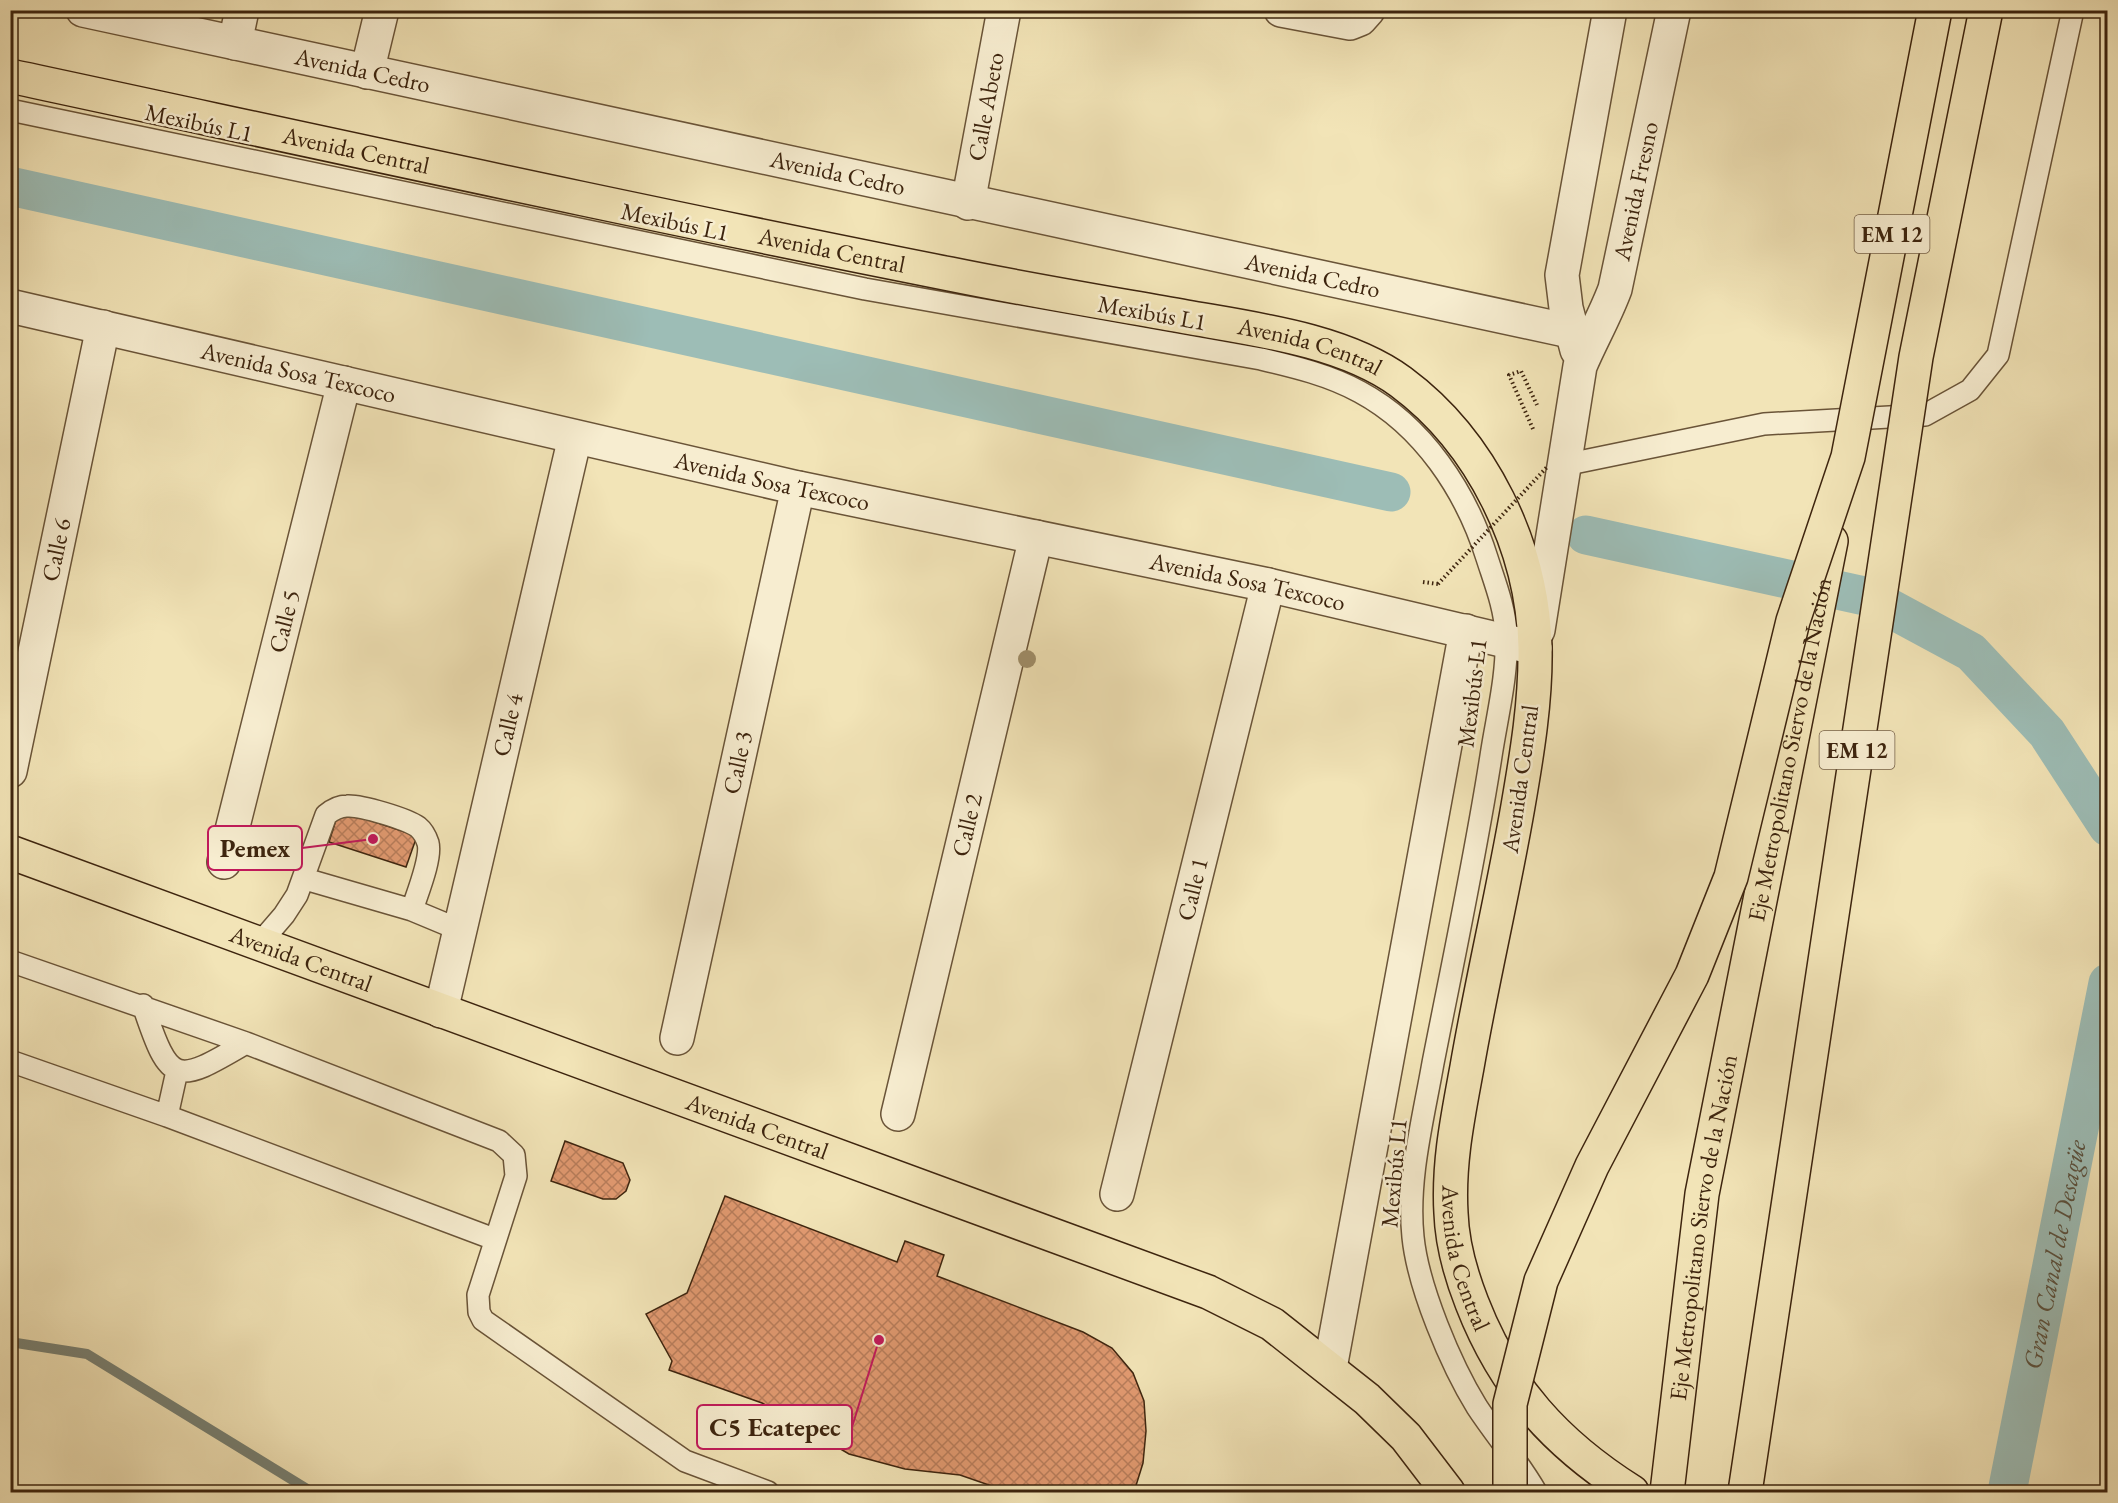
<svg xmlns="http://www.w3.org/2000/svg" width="2118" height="1503" font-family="'EB Garamond',serif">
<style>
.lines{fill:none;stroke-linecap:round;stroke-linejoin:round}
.stream{stroke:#778073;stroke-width:10}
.canal{stroke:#9dbdb6;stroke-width:39}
.building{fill:url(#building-cross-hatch);stroke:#3d240e;stroke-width:1.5}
.service-casing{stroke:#6a5438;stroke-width:24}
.minor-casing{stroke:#6a5438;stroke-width:36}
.tertiary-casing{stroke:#6a5438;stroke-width:36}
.trunk-casing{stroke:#3d240e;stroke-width:36}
.motorway-casing{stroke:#3d240e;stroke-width:36}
.path{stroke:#3d240e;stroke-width:4;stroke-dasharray:1.5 3;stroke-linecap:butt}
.service{stroke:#f7edd0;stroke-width:21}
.minor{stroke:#f7edd0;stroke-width:33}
.tertiary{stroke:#f7edd0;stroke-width:33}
.trunk{stroke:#f2e4b7;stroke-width:33}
.motorway{stroke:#f2e4b7;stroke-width:33}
.motorway-bridge-casing{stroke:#3d240e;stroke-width:36;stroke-linecap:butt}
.path-bridge{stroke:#3d240e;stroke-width:4;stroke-dasharray:1.5 3;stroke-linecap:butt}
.motorway-bridge{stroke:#f2e4b7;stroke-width:33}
.tree{fill:#a1906b}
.labels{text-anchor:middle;stroke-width:5;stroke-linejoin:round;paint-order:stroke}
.shield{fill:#f7edd0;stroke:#756048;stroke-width:1.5}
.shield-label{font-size:22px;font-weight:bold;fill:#3d240e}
.street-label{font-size:24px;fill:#3d240e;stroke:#f7edd0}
.water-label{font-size:26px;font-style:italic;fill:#5a5240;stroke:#f7edd0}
.leader{fill:none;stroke:#c2185b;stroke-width:2}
.callout-dot{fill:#c2185b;stroke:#f7edd0;stroke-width:2}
.callout{fill:#f7edd0;stroke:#c2185b;stroke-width:2}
.callout-label{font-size:26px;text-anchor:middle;font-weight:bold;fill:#3d240e}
</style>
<defs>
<pattern id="building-cross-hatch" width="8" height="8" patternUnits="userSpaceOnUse" patternTransform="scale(1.5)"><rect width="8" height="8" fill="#e29a71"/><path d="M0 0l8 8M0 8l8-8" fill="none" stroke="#b87d5b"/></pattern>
</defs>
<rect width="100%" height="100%" fill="#f2e4b7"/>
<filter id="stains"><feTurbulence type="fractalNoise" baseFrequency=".00333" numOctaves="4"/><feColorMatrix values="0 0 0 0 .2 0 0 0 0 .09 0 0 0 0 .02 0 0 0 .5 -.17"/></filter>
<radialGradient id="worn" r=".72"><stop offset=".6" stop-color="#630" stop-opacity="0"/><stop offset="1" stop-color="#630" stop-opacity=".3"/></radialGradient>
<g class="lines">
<path class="stream" d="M10 1342 87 1354 312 1492"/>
<g class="canal">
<path d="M10 186 1391 492"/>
<path d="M1586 535 1869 597 1971 652 2047 733 2108 827"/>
<path id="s1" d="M2007 1492 2108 983"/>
</g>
</g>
<path class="building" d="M339 810 417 836 406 867 329 842Z
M565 1141 623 1163 630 1180 626 1191 616 1199H603L551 1181Z
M725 1196 897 1262 905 1241 944 1255 937 1276 1083 1332 1112 1348 1133 1373 1144 1401 1146 1431 1143 1463 1134 1492H1009L960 1475 905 1469 849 1454 762 1403 669 1370 672 1361 646 1314 687 1293Z"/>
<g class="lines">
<defs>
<path id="service" d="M10 110 865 289 1261 359C1295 367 1329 375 1360 392 1423 426 1466 491 1487 558 1495 583 1505 608 1506 634 1508 675 1497 716 1491 756 1475 859 1453 961 1433 1063 1423 1120 1407 1180 1413 1237 1418 1287 1451 1365 1477 1407 1496 1436 1519 1462 1536 1492
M1564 465 1764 424 1925 415 1970 390 1998 355 2073 10
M305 879 412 910 460 930
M260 943 284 915 297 895 326 815C332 810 338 806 347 806 361 805 407 819 418 827 423 831 426 837 428 843 432 858 417 894 412 910
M10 961 246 1043 499 1141 514 1155 516 1176 478 1295 479 1312 483 1320 685 1461 768 1492
M143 1005C170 1086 175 1085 246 1043
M10 1061 167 1116 494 1239
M167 1116 177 1071"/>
<g id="minor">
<path d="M1281 10 1350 23 1360 19 1368 10"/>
<path d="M235 43 242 10"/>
<path d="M367 72 382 10"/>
<path id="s2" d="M968 203 1004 10"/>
<path id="s3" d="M10 306 798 488 1268 585 1535 648"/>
<path id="s4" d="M10 771 103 327"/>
<path id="s5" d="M224 862 344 383"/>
<path id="s6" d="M441 1011 575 437"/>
<path id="s7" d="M677 1038 798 488"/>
<path id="s8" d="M898 1114 1036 537"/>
<path id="s9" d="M1117 1194 1268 585"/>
<path d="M1330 1368 1466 631"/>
</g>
<g id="tertiary">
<path id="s10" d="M83 10 1593 336"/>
<path d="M1577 350 1566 308 1562 275 1610 10"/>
<path id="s11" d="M1538 630 1580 366C1591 340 1605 316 1615 289L1674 10"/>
</g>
<g id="trunk">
<path id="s12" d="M10 76C323 143 636 212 950 274 1028 290 1107 303 1186 317 1254 329 1344 340 1401 382 1482 442 1533 547 1535 647 1536 700 1527 754 1518 806 1503 893 1482 980 1467 1067 1458 1116 1448 1163 1451 1213 1452 1243 1461 1275 1472 1303 1505 1388 1556 1444 1632 1492"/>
<path id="s13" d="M10 852 1208 1292 1272 1324 1367 1399 1406 1437 1448 1492"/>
</g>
<g id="motorway">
<path id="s14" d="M1667 1492 1702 1194 1831 541"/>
</g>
</defs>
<use href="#service" class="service-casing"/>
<use href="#minor" class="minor-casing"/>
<use href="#tertiary" class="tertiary-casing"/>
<use href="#trunk" class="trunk-casing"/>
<use href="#motorway" class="motorway-casing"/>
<path class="path" d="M1533 429 1509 375 1521 371 1537 405
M1423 582 1438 584"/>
<use href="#service" class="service"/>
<use href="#minor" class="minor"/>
<use href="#tertiary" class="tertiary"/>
<use href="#trunk" class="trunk"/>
<use href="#motorway" class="motorway"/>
<defs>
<path id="motorway-bridge" d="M1510 1492V1404L1541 1281 1592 1166 1692 975 1731 877 1793 621 1848 457 1935 10
M1745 1492 1916 357 1986 10"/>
</defs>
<use href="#motorway-bridge" class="motorway-bridge-casing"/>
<path class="path-bridge" d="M1438 584 1548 466"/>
<use href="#motorway-bridge" class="motorway-bridge"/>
</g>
<circle class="tree" cx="1027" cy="659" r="9"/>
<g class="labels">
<g class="shield">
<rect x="1854.5" y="215" width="75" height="38" rx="4.5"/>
<rect x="1819.5" y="731" width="75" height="38" rx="4.5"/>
</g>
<g class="shield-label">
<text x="1892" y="242">EM 12</text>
<text x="1857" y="758">EM 12</text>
</g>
<g class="street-label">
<text dy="8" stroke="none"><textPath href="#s10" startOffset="286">Avenida Cedro</textPath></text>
<text dy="8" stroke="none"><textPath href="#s2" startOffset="98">Calle Abeto</textPath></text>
<text transform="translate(199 123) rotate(12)" y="8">Mexibús L1</text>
<text dy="8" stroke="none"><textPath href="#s12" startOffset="354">Avenida Central</textPath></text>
<text dy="8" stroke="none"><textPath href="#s10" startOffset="772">Avenida Cedro</textPath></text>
<text dy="8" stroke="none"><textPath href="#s11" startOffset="452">Avenida Fresno</textPath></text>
<text transform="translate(675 222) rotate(12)" y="8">Mexibús L1</text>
<text dy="8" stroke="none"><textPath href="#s12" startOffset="840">Avenida Central</textPath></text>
<text dy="8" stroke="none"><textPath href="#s10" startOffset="1258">Avenida Cedro</textPath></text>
<text transform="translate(1152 313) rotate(10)" y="8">Mexibús L1</text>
<text dy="8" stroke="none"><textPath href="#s12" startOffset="1328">Avenida Central</textPath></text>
<text dy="8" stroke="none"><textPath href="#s3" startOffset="296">Avenida Sosa Texcoco</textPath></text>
<text dy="8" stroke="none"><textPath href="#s3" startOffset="782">Avenida Sosa Texcoco</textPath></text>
<text dy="8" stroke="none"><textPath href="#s4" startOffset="226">Calle 6</textPath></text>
<text dy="8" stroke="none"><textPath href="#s3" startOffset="1268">Avenida Sosa Texcoco</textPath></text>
<text dy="8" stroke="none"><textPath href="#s5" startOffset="248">Calle 5</textPath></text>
<text transform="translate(1472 693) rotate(-83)" y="8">Mexibús L1</text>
<text dy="8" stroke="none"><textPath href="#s6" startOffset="294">Calle 4</textPath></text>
<text dy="8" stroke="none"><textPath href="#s14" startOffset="753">Eje Metropolitano Siervo de la Nación</textPath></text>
<text dy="8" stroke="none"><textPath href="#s7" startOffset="282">Calle 3</textPath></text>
<text transform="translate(1520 779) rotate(-82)" y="8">Avenida Central</text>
<text dy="8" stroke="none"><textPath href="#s8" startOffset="297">Calle 2</textPath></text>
<text dy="8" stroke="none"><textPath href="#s9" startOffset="314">Calle 1</textPath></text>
<text dy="8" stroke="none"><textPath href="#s13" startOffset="310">Avenida Central</textPath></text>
<text dy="8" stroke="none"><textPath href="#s13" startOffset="796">Avenida Central</textPath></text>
<text transform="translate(1394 1173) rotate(-85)" y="8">Mexibús L1</text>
<text dy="8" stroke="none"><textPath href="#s14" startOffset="267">Eje Metropolitano Siervo de la Nación</textPath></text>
<text dy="8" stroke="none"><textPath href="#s12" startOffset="2354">Avenida Central</textPath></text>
</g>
<g class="water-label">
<text dy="9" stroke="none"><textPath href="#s1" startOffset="242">Gran Canal de Desagüe</textPath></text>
</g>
</g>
<path class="leader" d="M373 839L302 848M879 1340L852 1427"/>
<g class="callout-dot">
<circle cx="373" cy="839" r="6"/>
<circle cx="879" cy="1340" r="6"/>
</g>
<g class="callout">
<rect x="208" y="826" width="94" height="44" rx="6"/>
<rect x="697" y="1405" width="155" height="44" rx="6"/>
</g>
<g class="callout-label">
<text x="255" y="857">Pemex</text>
<text x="775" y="1436">C5 Ecatepec</text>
</g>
<rect width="2118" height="1503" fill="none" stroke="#f2e4b7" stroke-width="36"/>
<rect x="12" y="12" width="2094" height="1479" fill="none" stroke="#3d240e" stroke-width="3"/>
<rect x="18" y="18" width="2082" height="1467" fill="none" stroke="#3d240e" stroke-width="1.5"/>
<rect width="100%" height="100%" filter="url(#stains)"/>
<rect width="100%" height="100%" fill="url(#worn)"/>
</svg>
